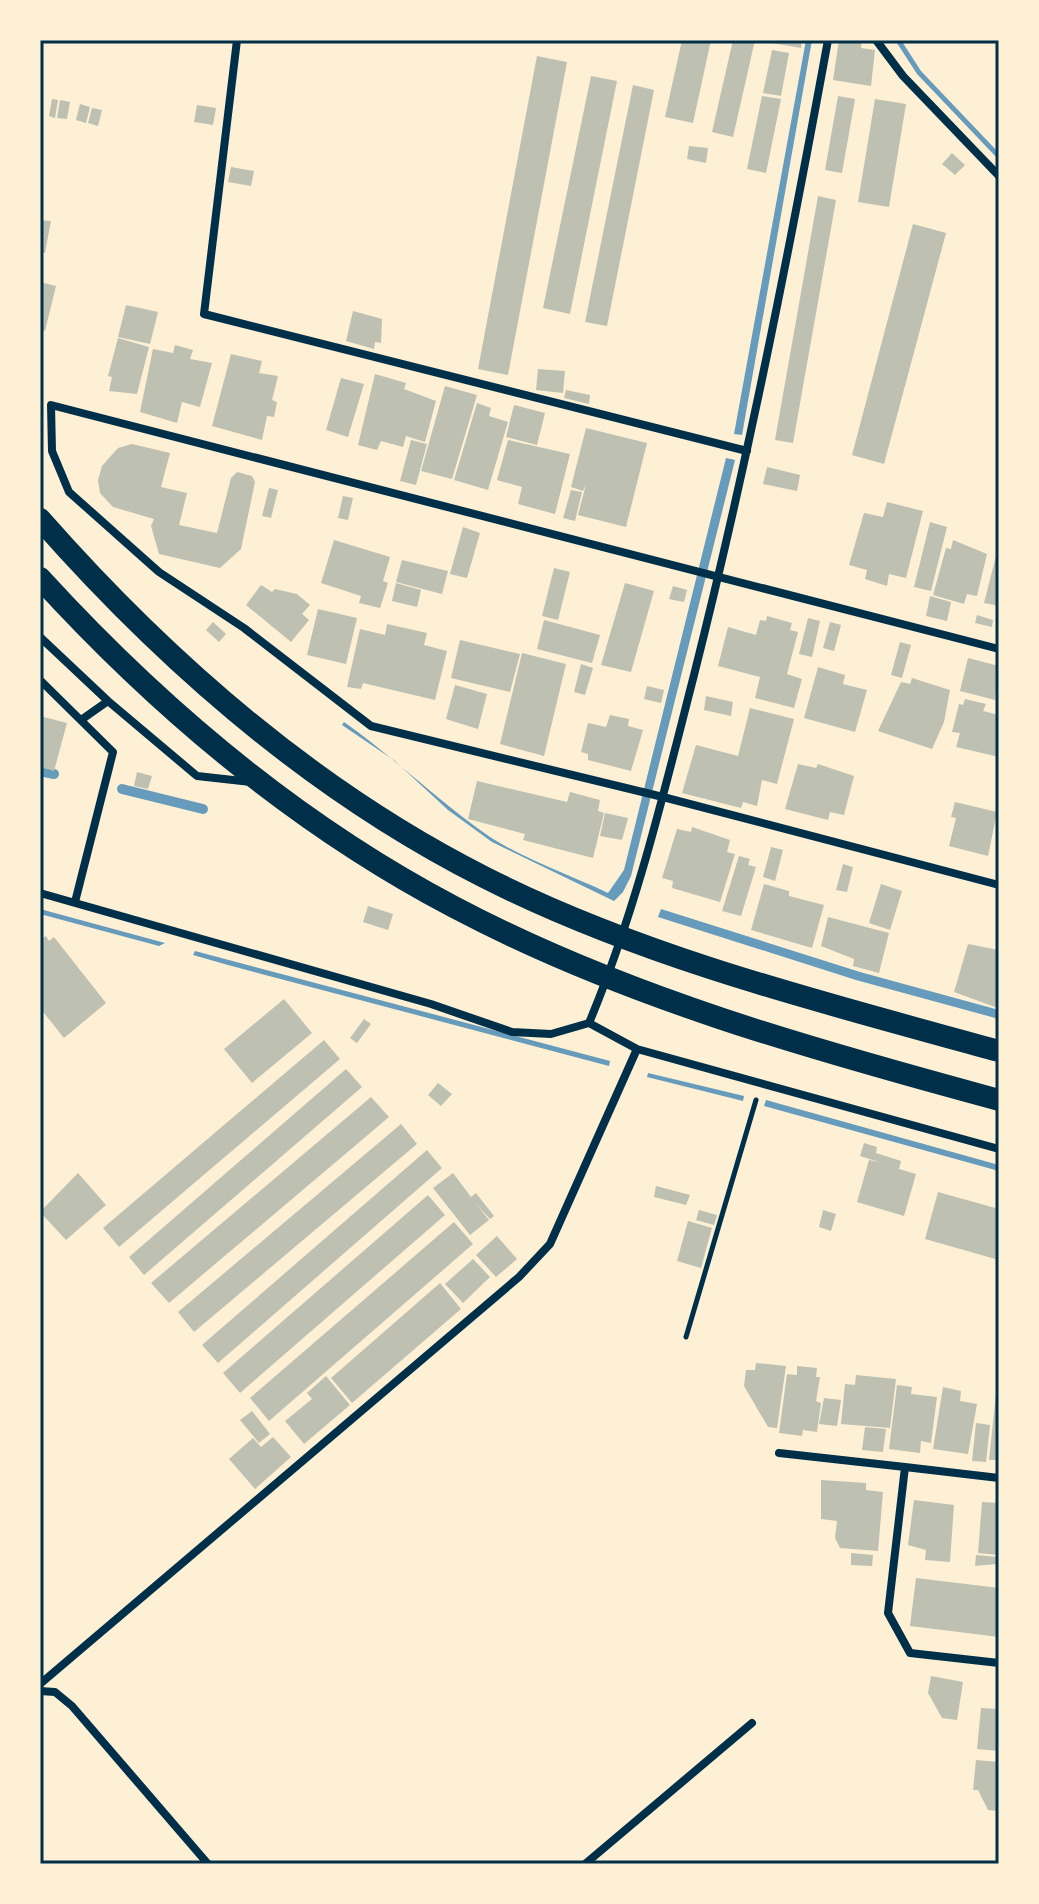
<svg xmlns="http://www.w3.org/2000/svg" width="1039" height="1904" font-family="Figtree,sans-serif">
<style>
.water{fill:#669bbc}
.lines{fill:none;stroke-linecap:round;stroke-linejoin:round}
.stream{stroke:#669bbc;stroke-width:10}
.building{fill:#bec0b2}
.path{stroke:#003049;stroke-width:5}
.minor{stroke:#003049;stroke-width:8}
.trunk{stroke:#003049;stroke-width:22}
.neatline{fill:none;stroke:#003049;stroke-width:3}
</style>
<rect width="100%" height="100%" fill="#fdf0d5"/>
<path class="water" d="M806 40H812L742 435 734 434Z
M895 40H901L921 71 999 153V160L917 74Z
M726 458 735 460 631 876 623 892 614 901 492 842 448 810 395 761 342 725 344 722C395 758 439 802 490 837 526 860 570 875 608 893L624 870Z
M40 909 165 943 159 946 40 914Z
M661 909 860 972 999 1010V1019L856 980 658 917Z
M195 951 610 1061 609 1066 228 965 193 955Z
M648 1073 744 1096 743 1101 647 1077Z
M766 1100 999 1165V1171L764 1106Z"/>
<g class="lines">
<path class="stream" d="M40 771 54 774
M122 789 203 809"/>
</g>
<path class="building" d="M682 40H711L693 123 665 117Z
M733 40H755L733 137 712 132Z
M772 40H802L801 48 772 43Z
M839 40H862L861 48 875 50 871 86 833 80Z
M772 50 789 53 781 96 763 93Z
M537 56 567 62 508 375 478 369Z
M591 76 617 81 570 314 543 308Z
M633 85 654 90 607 326 585 322Z
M762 96 781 99 766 173 747 169Z
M838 96 855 99 842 173 825 170Z
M52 99 58 100 55 118 49 116Z
M875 99 906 104 889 207 858 202Z
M60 100 70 102 67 119 57 118Z
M80 104 90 107 86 123 76 120Z
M197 105 216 108 213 125 194 122Z
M92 108 102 110 98 126 88 123Z
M689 146 708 148 706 163 687 159Z
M952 153 965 165 955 175 942 164Z
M231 167 254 171 251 186 228 182Z
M818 196 836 200 793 443 775 440Z
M40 220 51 221 45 253 40 252Z
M913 224 946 233 884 464 852 455Z
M40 282 56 286 45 331 40 330Z
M126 305 158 312 150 344 118 337Z
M353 311 382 319 381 343 375 342 374 349 346 341Z
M118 338 149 347 137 394 109 391 112 377 108 376Z
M175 345 193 350 190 359 212 363 200 407 182 402 177 423 140 412 153 349 173 353Z
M231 354 262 361 259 373 278 376 272 400 277 402 274 417 267 416 262 440 212 426Z
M538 369 565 371 563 393 536 390Z
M375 374 406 383 404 389 436 401 425 442 406 436 403 447 381 441 377 450 358 445Z
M341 378 364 384 348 437 326 430Z
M445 386 477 395 452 479 421 471Z
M566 390 590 395 589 404 564 398Z
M477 403 491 408 489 416 508 422 488 490 454 480Z
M514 405 545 413 537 445 506 437Z
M586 428 647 443 626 527 578 515 586 484 583 491 571 487Z
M411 440 427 444 416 485 400 481Z
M508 440 570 454 555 514 518 504 522 487 497 480Z
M132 444 170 453 161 487 187 493 179 525 217 533 231 478 237 472 252 476 255 482 241 549 220 568 159 554 151 526 154 519 113 507 100 493 98 480 102 466 118 448Z
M767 467 800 475 797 491 763 484Z
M269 488 278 490 271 518 262 516Z
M571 490 582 492 575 521 563 518Z
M343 496 353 498 348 520 338 518Z
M887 502 923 511 906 578 889 574 887 586 865 579 867 570 849 565 864 513 883 517Z
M930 522 947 527 931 591 914 587Z
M463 527 480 533 467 578 450 574Z
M334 540 390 557 383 581 388 583 380 608 359 603 361 596 321 583Z
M953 540 987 554 977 596 967 594 964 604 933 595 946 548 951 549Z
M998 548H999V606L984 603Z
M402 560 448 571 442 594 396 582Z
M554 568 570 572 558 620 542 616Z
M396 583 421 590 417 607 392 601Z
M625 583 654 591 631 672 601 665Z
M261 585 272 592 275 589 297 594 310 605 302 614 309 620 291 642 246 605Z
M673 586 687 590 684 602 669 599Z
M930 596 951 602 947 621 926 616Z
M318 609 357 618 346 664 307 655Z
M977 615 993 620 992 627 975 623Z
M767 616 792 623 790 630 798 632 787 674 802 679 794 708 755 698 760 677 718 666 728 627 756 635 760 620 766 621Z
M808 618 820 621 812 657 799 654Z
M544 620 600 635 592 663 537 649Z
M213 622 226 634 219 642 206 630Z
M830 622 841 625 834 651 823 648Z
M387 624 427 633 424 645 447 651 435 700 363 683 361 689 347 687 360 629 385 635Z
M460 640 520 654 510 692 451 678Z
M900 642 911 645 902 678 891 675Z
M522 653 566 664 544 756 500 744Z
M968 658 999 666 995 700 960 691Z
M581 664 593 668 585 695 574 692Z
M818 667 845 675 843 684 867 690 855 732 804 718Z
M912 678 950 690 944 722 932 749 878 731 901 682 910 684Z
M455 685 487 694 478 729 446 719Z
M647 686 664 690 661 703 644 699Z
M706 696 733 702 731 716 704 710Z
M965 699 986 704 983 711 999 715V757L956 747 960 733 952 732 959 704 963 705Z
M750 708 794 719 777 784 762 780 757 806 743 802 741 808 682 793 696 745 738 756Z
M610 715 629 719 628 726 643 730 631 771 588 760V754L581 752 588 723 606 727Z
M40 716 67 723 54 771 40 767Z
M798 764 816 768 818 764 854 776 844 815 830 812 828 820 785 809Z
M137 772 152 776 148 789 134 786Z
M477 781 567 802 570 792 600 800 598 811 604 813 593 858 523 840 525 834 468 819Z
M955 802 997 812 988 856 949 846 956 818 951 817Z
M605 813 628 818 622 840 600 836Z
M692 827 730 840 727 852 735 854 720 902 672 888 673 881 662 878 677 829 691 832Z
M771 847 783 850 775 881 763 877Z
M739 856 750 859 748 865 756 867 741 916 722 911Z
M843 864 853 867 847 892 836 890Z
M764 884 789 891V896L824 905 812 948 751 930Z
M881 884 902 891 890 930 869 923Z
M368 906 393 914 388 930 363 922Z
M828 917 889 933 879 973 853 966 854 959 821 946Z
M46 936 49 941 54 937 106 1003 64 1038 40 1008V940Z
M968 944 999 950V999L995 1007 954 992Z
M284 999 312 1033 252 1083 224 1049Z
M364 1019 371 1024 357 1043 350 1038Z
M324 1040 340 1059 119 1247 103 1228Z
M346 1069 362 1087 144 1275 129 1257Z
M438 1083 452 1094 441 1106 428 1095Z
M371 1097 389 1117 169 1303 151 1283Z
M401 1124 417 1144 194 1332 178 1312Z
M864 1143 877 1147 876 1153 901 1161 899 1169 916 1174 904 1216 857 1202 869 1160 879 1162 860 1156Z
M427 1150 442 1168 218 1363 202 1345Z
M78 1173 106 1205 66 1240 40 1212Z
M453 1173 471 1197 476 1193 494 1216 490 1219 476 1204 489 1220 470 1235 433 1188Z
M656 1186 690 1195 686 1205 654 1197Z
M938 1192 999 1209V1260L925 1239Z
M428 1195 445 1215 240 1393 223 1373Z
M699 1210 717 1215 714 1225 696 1220Z
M823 1210 836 1214 831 1231 819 1227Z
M688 1221 712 1228 701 1268 677 1261Z
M454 1222 473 1244 269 1421 250 1398Z
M497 1236 517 1259 496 1277 476 1255Z
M473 1259 490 1277 463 1303 445 1284Z
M440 1283 461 1309 352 1403 331 1378Z
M756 1363 786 1366 777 1428 768 1427 744 1386 746 1370H755Z
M797 1366 817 1368 816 1377H820L816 1401 821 1403 817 1432 803 1430 802 1436 779 1433 787 1374 797 1375Z
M856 1375 896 1379 890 1428 841 1424 845 1384 855 1385Z
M326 1376 350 1405 304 1444 285 1421 312 1399 307 1393Z
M997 1384H999V1460H989Z
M897 1385 912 1387 911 1394 937 1397 931 1443 921 1441 920 1453 889 1449Z
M943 1387 961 1391 960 1401 977 1404 968 1454 933 1449Z
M824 1398 841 1400 837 1426 819 1424Z
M252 1411 270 1434 259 1443 240 1420Z
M976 1423 990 1425 986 1462 972 1461Z
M865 1427 886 1429 883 1452 862 1450Z
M273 1437 291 1457 255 1489 229 1459 253 1438 261 1447Z
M821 1480 866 1483V1490L883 1492 878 1551 840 1548 835 1538 837 1521 821 1519Z
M914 1500 954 1505 950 1562 925 1560 926 1550 908 1545Z
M982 1502 999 1503V1555L978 1553Z
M851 1553 873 1555 872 1566 851 1565Z
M976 1555 997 1557V1564L975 1566Z
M916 1578 999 1588V1637L910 1626Z
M931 1676 963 1682 957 1720 942 1718 928 1693Z
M981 1708 999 1709V1751L977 1749Z
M976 1760 999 1762V1811L988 1810 978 1790H973Z"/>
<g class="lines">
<path class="path" d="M686 1337 756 1100"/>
<path class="minor" d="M237 40 204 314 747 451
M876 40 903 76 999 176
M40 637 108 701 197 776 251 782
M999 649 51 405 52 451 69 492 159 572 244 628 371 726 663 797 999 885
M40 680 113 752 75 902
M81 720 108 701
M40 893 431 1004 512 1032 551 1034 589 1023C636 911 664 792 694 675 747 465 789 253 828 40
M589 1023 637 1049 999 1149
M779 1453 905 1467
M999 1478 905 1467 888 1613 910 1653 999 1663
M40 1684 519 1277 550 1244 637 1049
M40 1691 55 1692 72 1706 208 1864
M585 1864 752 1723"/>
<path class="trunk" d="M40 519C165 661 314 791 484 877 643 958 828 1004 999 1051
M40 578C158 707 298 825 454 907 624 997 814 1050 999 1100"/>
</g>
<rect width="1039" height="1904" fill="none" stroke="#fdf0d5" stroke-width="84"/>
<rect x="42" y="42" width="955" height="1820" class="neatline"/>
</svg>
